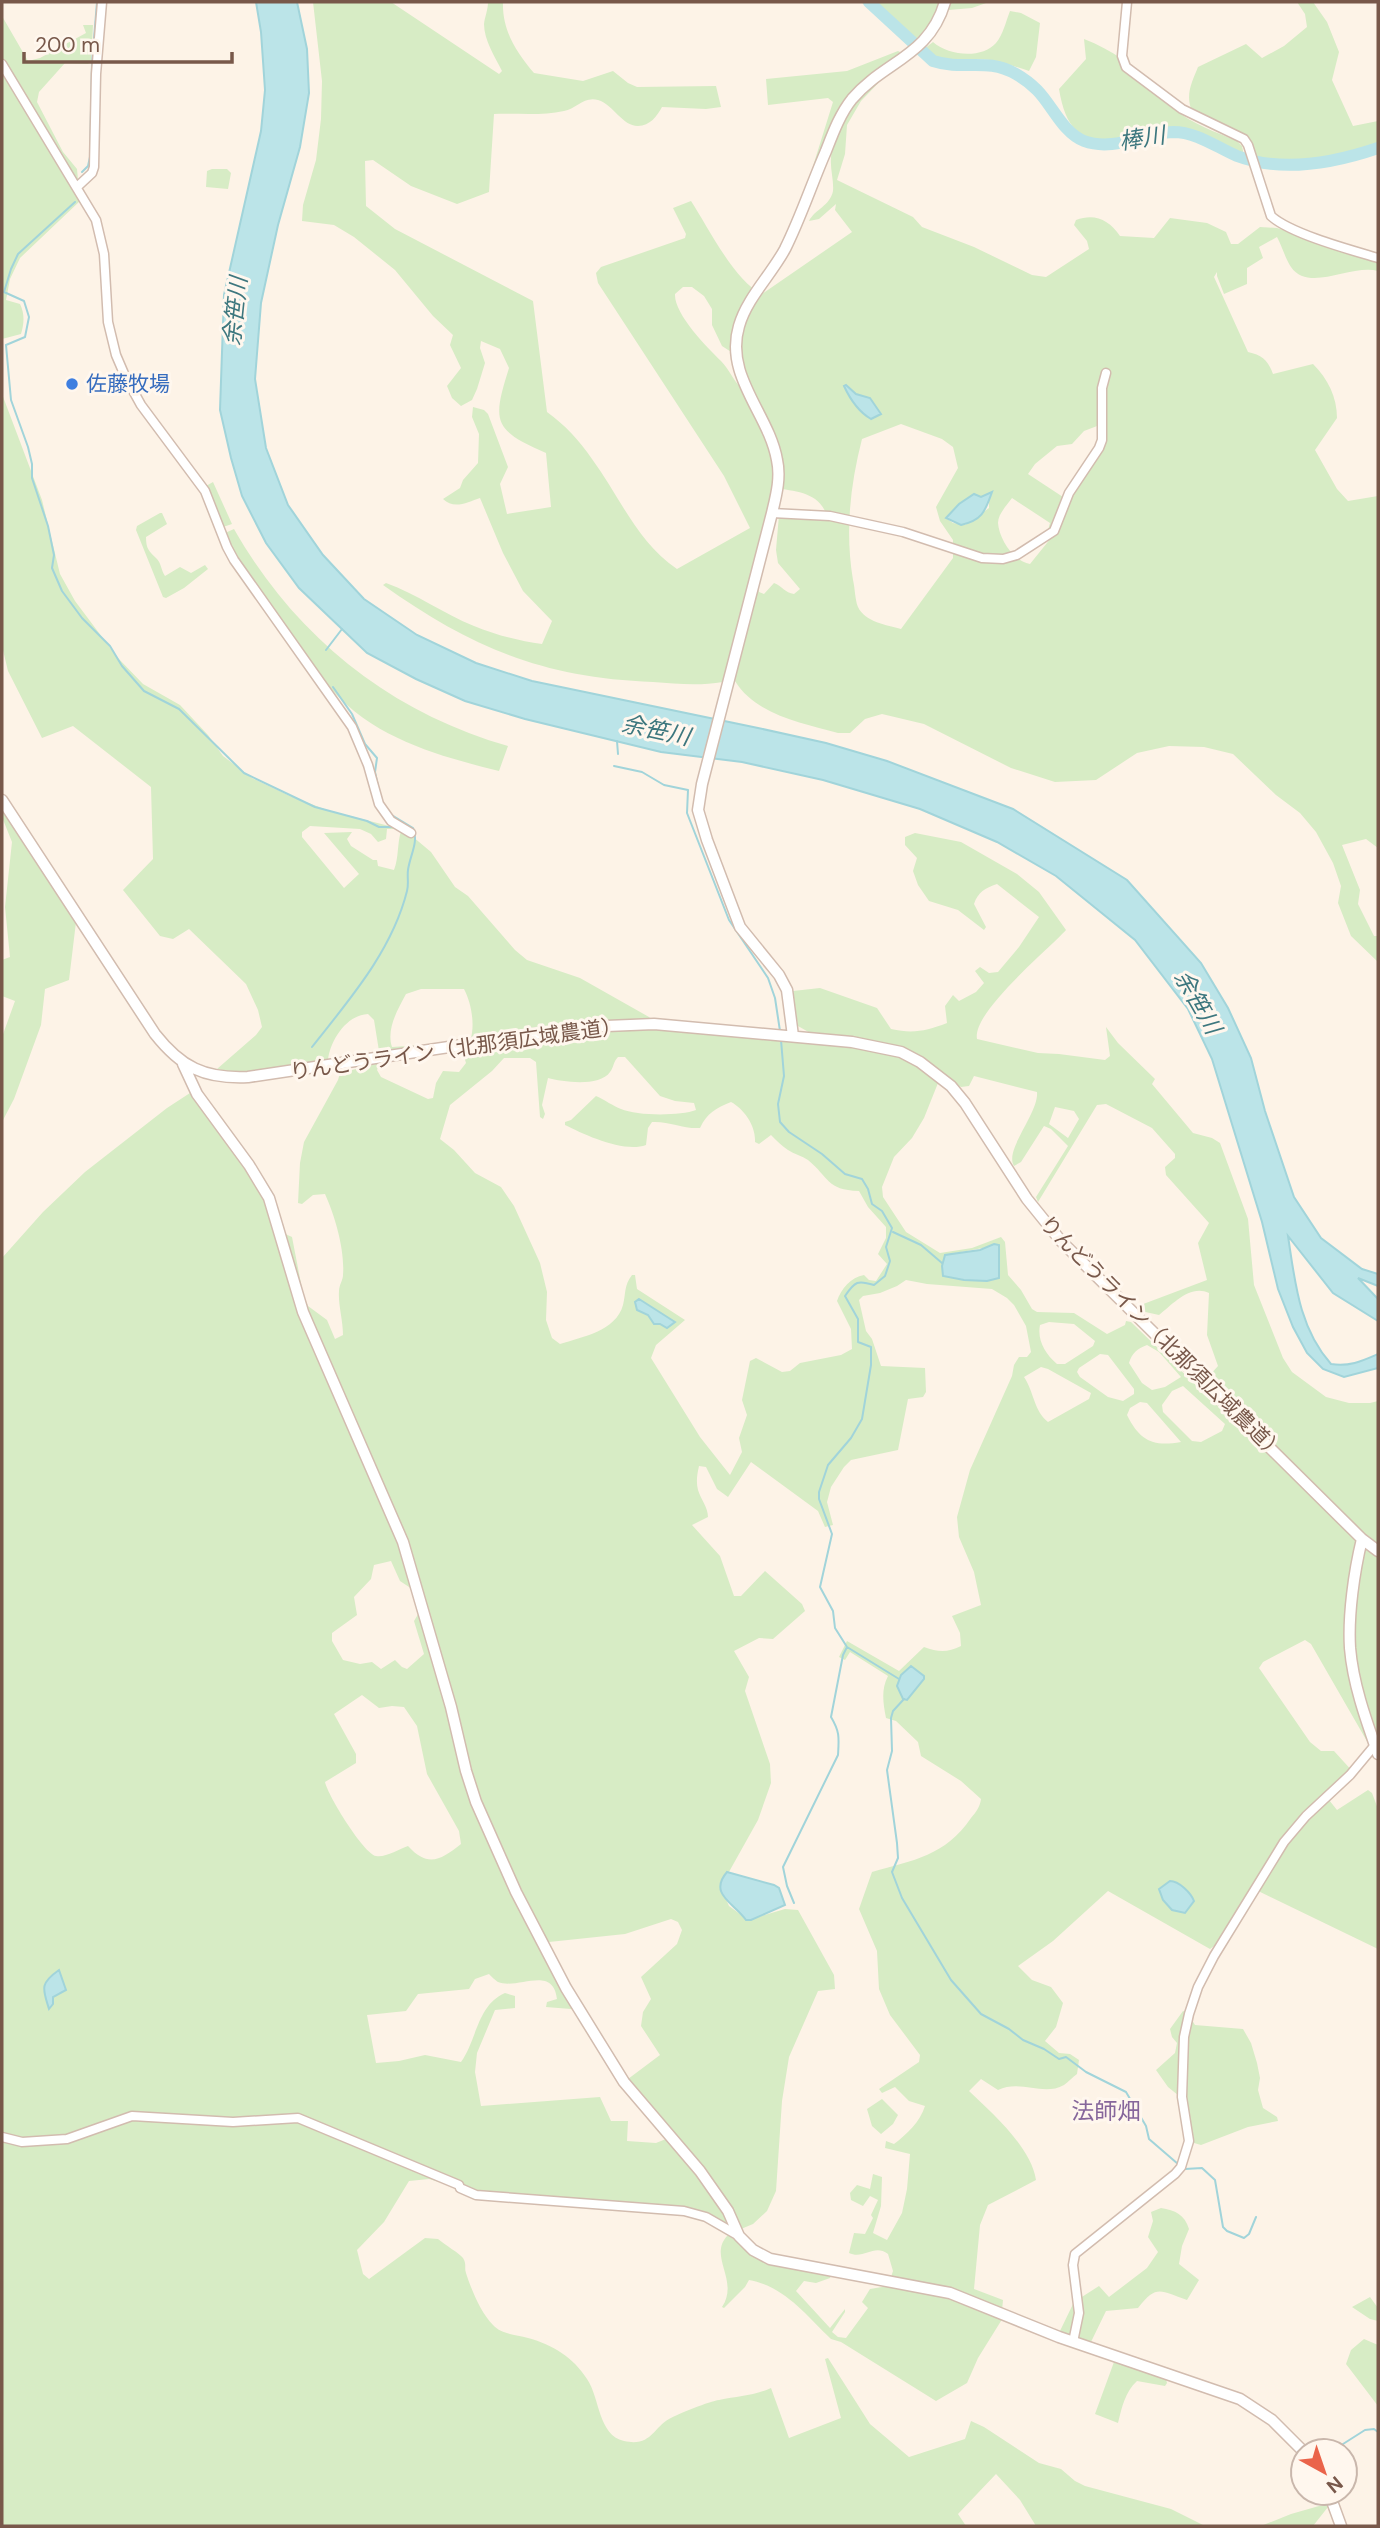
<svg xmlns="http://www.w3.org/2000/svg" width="1380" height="2528" font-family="'DM Sans','Noto Sans JP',sans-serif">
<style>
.green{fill:#d7ecc5;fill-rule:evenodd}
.water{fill:#bbe4e8;stroke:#a1d4da;stroke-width:2}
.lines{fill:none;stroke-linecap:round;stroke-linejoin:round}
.stream{stroke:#a1d4da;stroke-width:2}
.river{stroke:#bbe4e8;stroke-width:12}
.minor-casing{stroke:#d2bcaf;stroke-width:11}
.tertiary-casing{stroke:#d2bcaf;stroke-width:13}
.minor{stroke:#fff;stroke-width:8}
.tertiary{stroke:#fff;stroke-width:10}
.shop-dot{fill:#3f7fe0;stroke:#fff7ee;stroke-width:2.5}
.labels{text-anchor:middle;stroke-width:6;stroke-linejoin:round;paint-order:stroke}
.shop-label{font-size:21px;fill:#366cbe;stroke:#fff7ee;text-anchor:start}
.street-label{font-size:21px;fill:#78584a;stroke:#fff7ee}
.water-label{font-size:23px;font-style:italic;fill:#3d777e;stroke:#fff7ee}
.neighbourhood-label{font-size:23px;fill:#86669b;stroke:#fff7ee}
</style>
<rect width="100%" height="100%" fill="#fdf3e7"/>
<path class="green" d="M313 2H391L499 74 502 71C495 57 484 40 484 24 485 16 488 10 488 2H503C502 30 516 52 534 73L583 81 613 71 628 83 637 87 716 86 721 107 706 109 662 107C657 116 650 126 638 126 622 126 614 105 598 100 584 96 576 109 564 111 542 116 516 113 494 114L489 192 457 204 411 186 373 160 365 161 366 206 395 229 533 301 547 412C565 425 579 440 592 459 620 497 637 542 677 569L750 528 724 476 598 283 596 273 601 267 685 238 686 234 673 208 691 201C708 227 735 282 762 294L852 232 835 210 836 204 819 219 809 221C815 209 830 206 833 191 834 181 830 169 831 158 832 122 861 95 887 74L861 101 847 125 845 154 837 180 913 217 922 227 974 247 1032 275 1046 277 1089 249 1087 241 1074 225 1076 220C1095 213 1109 220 1120 236L1154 238 1170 218 1207 223 1226 232 1231 244H1238L1260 227 1277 228 1378 259V271C1351 264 1309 293 1291 267 1285 258 1282 246 1277 237L1259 247 1263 258 1247 268V284L1224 294 1217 276V272L1214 277 1248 352C1262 355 1268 360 1273 374L1313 364C1328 379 1337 397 1337 418L1315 450 1337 489 1348 501 1378 496V848L1366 839 1342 845 1360 890 1358 904 1374 936H1378V962L1351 936 1338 903 1341 886 1333 863 1316 832 1300 813 1276 795 1233 754 1204 747 1169 746 1137 753 1096 780 1055 782 1011 768 924 724 882 714 865 719 850 733H838C802 723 756 715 735 681L747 618 739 619 723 682C700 686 677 684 653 682 543 678 472 648 383 585L386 583C417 594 444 614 474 626 496 635 519 641 542 644L552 621 523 591 503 553 480 498C468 502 454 510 443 499L460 488 463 480 478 463 479 434 472 417 473 407 484 410 488 414 508 467 500 484 507 514 551 507 546 453C493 430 492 422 509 368L500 349 481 341 480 348 485 363 477 389 472 400 461 406 452 398 447 386 461 368 450 345 453 335 433 316 395 270 354 237 334 225 302 221 303 205 316 160 321 119 322 81ZM683 287H692L704 296 712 309V325L722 346 739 357 741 388C733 380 729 369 721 361 707 347 674 314 675 294ZM1105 423 1104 448 1079 484 1055 533 1030 564C1014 562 999 539 998 523 998 514 1007 505 1012 498L1050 523 1048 530 1054 526 1064 501 1063 497 1028 474 1035 464 1057 446 1072 444 1084 431ZM901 424 942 439 953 447 958 468 936 507 940 521 953 540V558L901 629C887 625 865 622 858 607 855 600 855 588 853 580 845 532 850 486 862 439ZM775 488C794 491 816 492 825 511V517L779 515 776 550 778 563 800 589 794 594C785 593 782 586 774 583L764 594 759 592 754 573ZM974 494 981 497 992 494 989 499V508L965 525 953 523 946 518Z
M861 2H989L972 8 937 11 924 32 909 45Z
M1297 2H1313L1327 22 1339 52 1332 80 1353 126 1378 121V153C1341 165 1298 169 1259 166L1252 146 1244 135 1192 111C1185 95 1192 82 1198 67L1246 44 1262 58 1284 46 1307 27 1305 14Z
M1010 11 1021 13 1040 23 1036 57 1029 71C1016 67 1003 62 990 60 963 56 947 70 924 49L933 42C949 56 982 59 996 43 1003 35 1006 21 1010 11Z
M2 16 28 61 40 58 86 33 83 25H93L91 61 88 64 65 63 39 92 37 102 63 152 77 169 80 201 20 258 10 279 6 300 20 304C25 314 24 324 21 334L2 339Z
M1084 39C1112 50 1135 66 1156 88 1162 94 1167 103 1174 109 1192 124 1216 132 1237 141L1242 146 1244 155C1220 147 1199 130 1173 130 1123 129 1072 170 1059 89L1086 59Z
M898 51 900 52 898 56 843 102 827 133 809 179 833 102 828 98 768 105 766 79 847 71Z
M212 169H227L231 173 228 189 206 187 207 171Z
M2 394 42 500 60 574 75 601 117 657 143 684 180 705 208 735 223 756 252 778 290 796 327 810 393 827 394 829H387L386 839 378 842 371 834 360 829 310 826 302 832V837L344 888 359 874 324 833 352 832 347 839 351 846 373 860H377L378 866 394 870C399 857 397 844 401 831H406L431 852 455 887 468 896 515 950 527 960 580 978 649 1017 659 1027 812 1034 798 1026 793 991 820 988 877 1008 891 1029C913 1034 926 1031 947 1023L945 1006 953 995 959 1001 976 992 984 983 975 971 980 967 989 973 998 972 1019 947 1039 917 997 884C985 888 978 892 974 904L986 927 984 930 958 910 929 901 918 885 913 871 917 858 905 845V837L915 833 961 842 1017 874 1039 892 1066 930C1047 951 972 1012 977 1039L1038 1053 1059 1054 1105 1060 1110 1056 1106 1027 1118 1043 1155 1079 1152 1084 1193 1133 1212 1138 1220 1143 1248 1219 1254 1285 1283 1358 1292 1372 1326 1397 1349 1403H1370L1378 1401V1749L1376 1744 1368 1743 1311 1644 1305 1640 1263 1662 1259 1668 1310 1742 1321 1751H1334L1354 1773 1329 1800 1337 1810 1368 1790 1372 1793 1378 1809V1949L1252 1888 1214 1946 1210 1949 1108 1891 1053 1941 1018 1966 1032 1980 1051 1987 1063 2003 1056 2027 1045 2041 1059 2053 1070 2054 1079 2060 1077 2074C1073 2077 1068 2082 1064 2085 1043 2097 1021 2079 998 2090L981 2079 969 2091C992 2113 1031 2147 1036 2180L988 2205 980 2225 974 2289 1003 2300 1001 2321 978 2358 967 2383 936 2401 841 2342 831 2339C806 2315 784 2286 749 2280L745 2287 724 2308 722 2307C740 2280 707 2256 728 2235 767 2264 785 2267 832 2274L830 2278 816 2283 804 2281 796 2291 830 2328 845 2309V2312L832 2332 838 2337 846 2338 868 2308 862 2302 870 2289 888 2286 893 2271 888 2254C874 2243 864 2260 849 2253L854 2233 865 2234 873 2218 871 2215 878 2200 870 2196 863 2206 851 2200 850 2193 857 2185 870 2189 873 2174 882 2177 881 2206 873 2233 887 2240 902 2213 907 2189 910 2154 885 2148 886 2141 894 2144C907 2134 920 2122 925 2106L909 2101 895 2087 882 2093 879 2089 919 2062 920 2055 890 2015 879 1989 877 1951 859 1909 872 1872C914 1860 945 1856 971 1818 976 1812 980 1807 981 1799L961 1781 921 1756 918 1742 896 1721 886 1718C883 1703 881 1689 888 1676L850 1652 845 1660 839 1657 847 1641 899 1671 924 1647C938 1652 947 1653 961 1646L960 1633 952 1616 981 1605 974 1572 959 1537 957 1517 970 1470 1012 1376 1014 1365 1019 1357H1027L1031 1352 1026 1326 1014 1305 1007 1298 992 1289 927 1284 906 1280 897 1286 880 1293 863 1296 859 1300 866 1331 872 1339 881 1366 925 1368 926 1392 923 1397 908 1399 898 1450 851 1460 844 1467 831 1487 827 1502 833 1525 825 1527 818 1511 751 1462 728 1497 717 1489 706 1467 699 1466C697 1475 696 1482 698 1490 701 1500 708 1507 708 1517L692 1525 720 1556 734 1596H741L765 1571 802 1604 805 1611 773 1639 759 1638 734 1651 749 1677 745 1691 770 1764 771 1783 758 1820 725 1879 722 1890 729 1906 748 1920 785 1909 798 1910 834 1975 835 1989 818 1991 789 2057 782 2101 776 2191 767 2211 753 2224 741 2229 726 2227 697 2210 474 2192 429 2179 409 2181 384 2222 357 2250 363 2274 369 2279 425 2238 438 2239C445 2245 459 2253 463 2258 467 2264 464 2268 466 2273 471 2289 481 2313 493 2325 502 2335 516 2334 528 2338 553 2345 573 2357 587 2379 600 2398 598 2435 624 2441 651 2447 653 2428 669 2419 678 2414 710 2401 719 2400 738 2396 753 2396 771 2388L789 2438 841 2418 825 2359 828 2358 870 2424 909 2457 965 2439 971 2421 984 2427 1039 2463 1061 2469 1075 2481 1085 2486 1171 2509 1205 2526H1036L1020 2500 996 2474 958 2514 966 2526H2V1258L43 1212 85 1172 167 1108 190 1093 197 1101 215 1108 260 1176 275 1200 283 1233 292 1237 303 1294 308 1306 327 1320 335 1339 343 1335C343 1320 338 1305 339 1291 339 1285 343 1280 343 1275 345 1250 335 1216 325 1194L313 1195 302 1204 298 1203 300 1163 304 1142 338 1080 340 1073 380 1063 377 1070 381 1077 428 1099 433 1098 436 1083 443 1071 459 1072 466 1063 463 1053C478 1038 473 1006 464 989H421L406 994C398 1009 386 1029 392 1047L423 1045 379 1051 374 1020 368 1014C346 1015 330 1041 328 1060L239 1074 217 1069 256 1035 262 1027 258 1010 246 984 189 929 173 939 160 936 123 890 153 859 151 787 73 726 42 738 8 671 2 646ZM618 1057H625L660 1096 675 1101 694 1103 696 1110C680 1116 637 1116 621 1109 613 1106 605 1100 596 1096L571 1120 565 1122V1125C585 1135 624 1153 646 1145L648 1128 652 1122C669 1121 683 1129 700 1128 707 1113 716 1108 731 1102 744 1109 756 1126 755 1142L759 1144 771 1135C776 1140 782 1146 788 1150 794 1154 802 1156 808 1160 829 1177 826 1190 859 1191L868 1207 886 1227V1238L878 1254 887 1264 876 1281 869 1280 864 1275C851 1277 841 1289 837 1301L851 1329 852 1349 841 1355 800 1363 790 1371 782 1372 756 1358 750 1361 742 1400 747 1415 739 1438 742 1452 730 1475 700 1437 651 1358 656 1345 685 1320 637 1289 635 1275H632C624 1285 626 1293 623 1305 616 1331 582 1337 560 1344L552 1338 546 1320 547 1292 540 1263 514 1206 501 1187 475 1173 454 1150 440 1139 450 1105 492 1071 504 1058H530L536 1062 540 1117 543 1119 545 1114 542 1105 548 1078C563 1082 600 1087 610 1072 614 1067 613 1062 618 1057ZM974 1076 1037 1092C1039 1113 1004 1150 1014 1166L1021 1162 1044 1126 1051 1129 1068 1146 1036 1197 1038 1202 1097 1105 1106 1104 1152 1128 1175 1154V1158L1165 1167 1166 1175 1209 1223 1198 1243 1207 1280 1138 1306 1141 1311 1159 1315C1173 1304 1190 1284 1209 1293L1207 1335 1218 1366 1209 1376V1381L1231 1407 1232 1420 1131 1322 1126 1321 1125 1325 1107 1334 1074 1313 1037 1312 1032 1309 1021 1290 1008 1275 1005 1242 1001 1237 972 1248 940 1253 906 1232 883 1197 882 1187 894 1157 912 1138 924 1118 938 1083 945 1077 961 1087 969 1086ZM1055 1107 1074 1111 1079 1119 1068 1138 1049 1124ZM999 1245 1000 1275 986 1281 947 1277 945 1255ZM638 1299 675 1323 654 1324 648 1315 638 1310 635 1302ZM1049 1322 1074 1324 1095 1341 1093 1346 1065 1364H1057C1045 1354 1037 1340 1040 1325ZM1147 1345 1159 1352 1181 1377 1165 1387 1152 1390 1142 1383 1129 1363C1132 1353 1137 1349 1147 1345ZM1100 1354 1108 1355 1134 1389V1394L1123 1401 1108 1397 1080 1377 1077 1372 1079 1368ZM1041 1367 1048 1369 1091 1393 1089 1399 1048 1422C1034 1411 1034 1392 1024 1377ZM1183 1386 1225 1424 1222 1431 1201 1442 1192 1441 1163 1412 1162 1405 1172 1391ZM1140 1402 1147 1403 1181 1442C1153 1447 1140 1441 1127 1415L1130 1408ZM391 1561 400 1581 412 1589 420 1611 414 1621 424 1654 407 1669 402 1667 395 1660 381 1669 372 1662 360 1664 343 1660 332 1641V1633L357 1615 354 1597 371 1579 374 1565ZM362 1695 379 1708 392 1706 404 1707 417 1726 427 1774 459 1831 461 1844C441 1860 428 1868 408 1846 399 1849 385 1858 376 1856 364 1854 328 1796 325 1782L356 1763V1754L334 1714ZM671 1919 678 1922 682 1930 677 1944 641 1977 651 1999 643 2012 641 2026 660 2055 628 2079 666 2139 656 2143 627 2141 628 2121H611L600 2097 481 2106 475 2072 477 2053 495 2010 515 2008V1996L505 1993C477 2005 477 2040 461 2062L425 2055 399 2061 376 2063 367 2015 406 2011 418 1994 469 1989 475 1979 489 1974C491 1976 496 1981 498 1982 518 1990 553 1964 557 1999L547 2002 546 2007 571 2009 573 2007 541 1947 549 1942 625 1934Z
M213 482 232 524 223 527 212 496 206 486Z
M160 513H162L167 524 146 537C146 549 149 551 157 559 161 563 161 570 165 576L180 567 191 573 205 565 208 569 184 588 166 598 163 597 136 530 137 526Z
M234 529C295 636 389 712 508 746L499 771C439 756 376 739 333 691 313 669 297 642 280 618 260 590 238 564 225 533Z
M2 810 76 922 69 980 45 989 41 1025 14 1099 2 1122V1037L15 1001 2 996V960L10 957 5 907 12 842 2 817Z
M1183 2011 1187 2012 1195 2025 1243 2029 1251 2043 1257 2063 1260 2078 1258 2090 1263 2108 1277 2117 1278 2121 1248 2127 1201 2145 1194 2143 1184 2100 1168 2087 1156 2070 1175 2053 1177 2043 1172 2037 1170 2029Z
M882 2099 898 2115 893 2124 881 2134 872 2126 867 2109Z
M1161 2208C1175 2210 1185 2215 1189 2229L1182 2246 1179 2264 1199 2280 1187 2300C1160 2291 1157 2284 1138 2308L1106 2311 1090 2344 1059 2333 1074 2302 1099 2286 1109 2297 1147 2268 1158 2252 1148 2237 1153 2221 1151 2212Z
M1370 2297 1378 2308V2321L1370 2319 1352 2307Z
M1364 2339 1378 2345V2406L1346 2364 1351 2350Z
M1114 2362 1166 2379 1167 2383 1165 2386 1137 2381C1125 2392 1122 2407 1118 2423L1095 2414Z
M1326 2504 1328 2507 1313 2526H1261L1291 2514Z"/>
<path class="water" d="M256 2H297L307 49 309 93 300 147 278 225 261 303 255 379 266 448 288 505 323 555 364 599 417 635 476 663 532 681 758 728 826 743 887 761 1013 809 1127 880 1201 963 1228 1008 1251 1058 1265 1111 1294 1197 1321 1238 1362 1269 1378 1274V1286L1358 1278 1378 1299V1321L1333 1293 1288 1236C1295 1282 1299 1328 1331 1364 1349 1367 1362 1361 1378 1354V1368L1344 1377 1323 1369 1307 1353 1293 1327 1278 1289 1262 1222 1212 1059 1188 1009 1135 940 1056 876 997 842 920 809 823 780 742 762 661 752 525 719 465 701 416 679 367 653 299 588 266 543 242 496 231 458 220 410 224 295 261 131 265 90 261 32Z
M846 385 856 394 870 398 881 414 871 419C859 412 850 399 844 386Z
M992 492C985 511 983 520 961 525L946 518 959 504 974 494 981 497Z
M994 1244 999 1245V1278L987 1281 964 1280 943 1276 942 1266 945 1255 980 1250Z
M639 1299 675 1322 667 1328 660 1324H654L648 1315 637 1310 635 1302Z
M911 1666 924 1676V1679L907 1700 903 1699 897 1686 901 1675Z
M727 1872 774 1885 779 1888 785 1905 751 1920H746C734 1903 708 1894 727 1872Z
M1170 1881C1179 1881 1191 1893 1194 1901L1185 1913 1172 1910 1163 1900 1159 1889Z
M59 1970 66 1990 53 1997V2004L49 2009C43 1989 39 1984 59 1970Z"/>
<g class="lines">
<path class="stream" d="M82 172 88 166 90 157 92 63 97 2
M75 202 18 254 11 269 4 292 24 301 29 317 25 337 6 345 11 400 28 447 32 464V478L48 526 54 555 52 568 62 591 82 618 110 646 122 666 144 691 179 709 244 773 315 807 367 821 379 827H394
M326 650 342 629
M333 687 352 714 365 744 377 758 375 772 379 791
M617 741 618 754
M614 766 642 772 664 785 688 790 687 813 729 920 768 978 775 998 780 1031
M781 1040 784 1076 778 1104 780 1122 789 1132 822 1154 845 1174 862 1179 868 1189 872 1204 882 1211 892 1228 886 1247 890 1261 885 1276 874 1285C858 1280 855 1281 845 1296L858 1319V1342L871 1347V1365L862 1419 851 1438 828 1465 819 1492V1499L832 1534 820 1587 833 1611 835 1628 847 1647 843 1655 831 1717C840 1732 839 1738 838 1755L783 1867 787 1886 794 1903
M312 1047C349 1000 392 951 407 891 409 884 407 877 408 870 410 855 419 842 413 828L390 814
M893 1232 921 1245 942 1263
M847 1647 899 1679
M904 1699 893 1711 891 1718 892 1751 887 1770 897 1843 898 1858 892 1872 902 1898 951 1980 981 2014 1009 2029 1023 2040 1044 2049 1059 2059 1066 2057 1086 2072 1126 2092 1146 2126 1149 2139 1178 2164
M1185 2169 1202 2168 1215 2180 1223 2227 1227 2231 1244 2238 1249 2234 1256 2217
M1332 2451 1365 2430 1374 2429 1378 2432"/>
<path class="river" d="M869 2 933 61C964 71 986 57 1016 74 1023 78 1031 84 1037 90 1052 105 1063 133 1084 141 1114 152 1143 133 1173 132 1197 132 1216 147 1237 156 1282 173 1334 163 1378 148"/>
<defs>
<path id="minor" d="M1127 2 1122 56 1126 67 1182 109 1244 139 1248 145 1271 216C1291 234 1351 250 1378 258
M2 64 96 220 104 254 108 322 116 355 125 376 141 405 205 491 227 547 234 560 352 727 368 765 379 804 391 821 411 833
M77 187 92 173 94 167 96 74 102 2
M772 513 830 516 903 532 982 558 1003 559 1017 555 1054 531 1069 493 1099 448 1102 440V388L1106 373
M2 2137 22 2142 67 2139 132 2116 233 2122 298 2118 459 2185 460 2188 476 2195 684 2211 706 2217 739 2236
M1073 2342 1079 2313 1073 2265 1075 2254 1175 2174 1181 2167 1189 2141 1182 2097 1184 2037 1189 2014 1198 1987 1214 1956 1284 1842 1306 1816 1350 1775 1375 1745"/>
<path id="tertiary" d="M2 800 155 1034C181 1067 204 1079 248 1077L583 1027 654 1024 852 1042 901 1052 920 1062 951 1086 965 1103 1027 1199 1061 1241 1362 1539 1378 1551
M793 1036 787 990 779 975 740 927 707 840 698 810 702 784 772 513C776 496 781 478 777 460 769 414 724 376 739 326 747 298 771 275 785 249 801 217 812 183 826 151 833 133 840 114 852 99 884 61 929 57 945 2
M183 1064 197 1094 249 1165 269 1198 303 1312 403 1542 451 1707 466 1771 476 1802 516 1892 566 1988 624 2082 700 2171 728 2211 739 2236 753 2250 770 2259 950 2293 1059 2337 1240 2399 1272 2420 1303 2451
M1362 1539C1354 1572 1348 1615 1350 1648 1353 1684 1366 1720 1378 1754
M1329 2493 1341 2526"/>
</defs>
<use href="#minor" class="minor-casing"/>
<use href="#tertiary" class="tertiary-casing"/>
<use href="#minor" class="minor"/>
<use href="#tertiary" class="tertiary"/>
</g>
<circle class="shop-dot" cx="72" cy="384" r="7"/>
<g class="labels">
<g class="shop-label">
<text x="86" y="391">佐藤牧場</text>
</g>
<g class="street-label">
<text transform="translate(456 1049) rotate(-8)" y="7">りんどうライン（北那須広域農道）</text>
<text transform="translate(1162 1338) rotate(45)" y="7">りんどうライン（北那須広域農道）</text>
</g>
<g class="water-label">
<text transform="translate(1142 138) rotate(-9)" y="8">棒川</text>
<text transform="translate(235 311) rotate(-84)" y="8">余笹川</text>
<text transform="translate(656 730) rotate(12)" y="8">余笹川</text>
<text transform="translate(1198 1002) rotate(60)" y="8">余笹川</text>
</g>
<g class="neighbourhood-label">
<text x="1106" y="2119">法師畑</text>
</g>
</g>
<rect width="1380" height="2528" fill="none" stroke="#78584a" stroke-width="7"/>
<g transform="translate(1324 2472) rotate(140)"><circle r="33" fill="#fff7ee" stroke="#c9b7ac" stroke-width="2"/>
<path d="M0-5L12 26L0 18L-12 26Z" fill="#ea644a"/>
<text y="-10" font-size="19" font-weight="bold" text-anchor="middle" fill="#78584a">N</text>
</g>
<path d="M24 52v10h208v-10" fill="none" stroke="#78584a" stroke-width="3.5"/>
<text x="35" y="52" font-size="21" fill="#78584a" stroke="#fff7ee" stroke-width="5" paint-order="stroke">200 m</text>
</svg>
